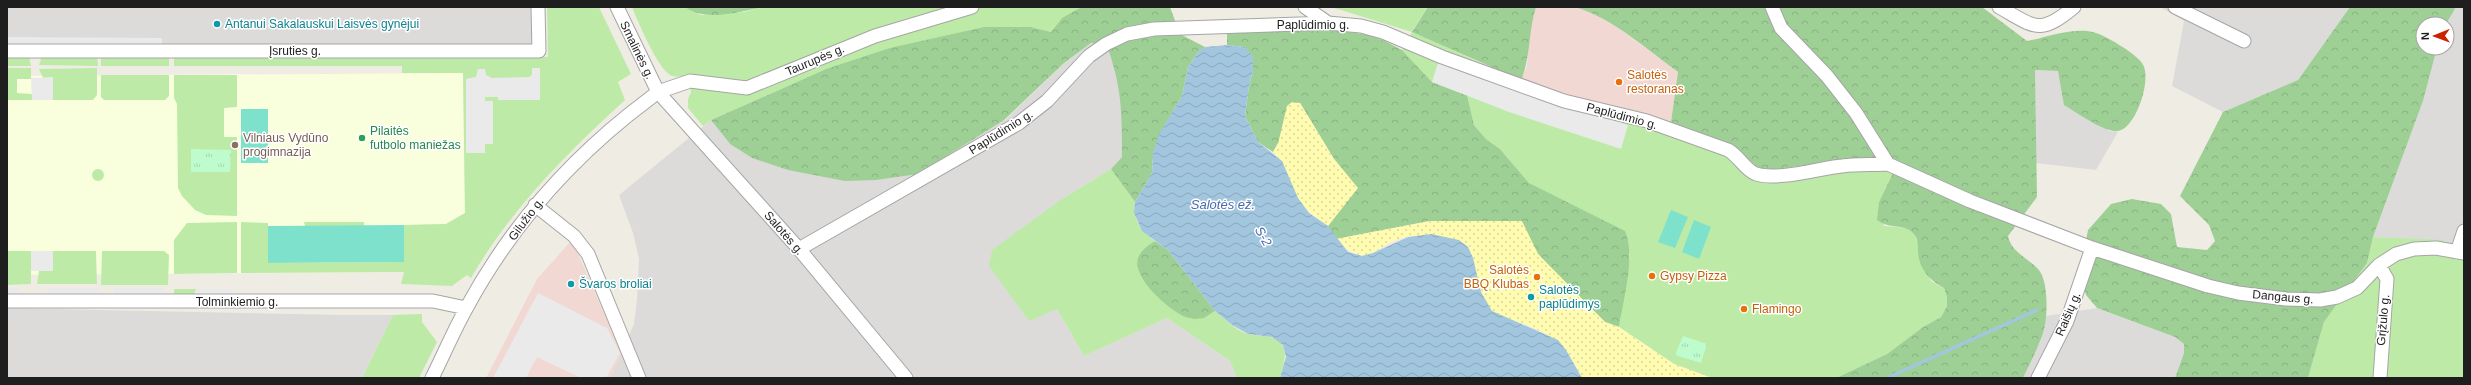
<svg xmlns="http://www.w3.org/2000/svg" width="2471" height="385" font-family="Helvetica,sans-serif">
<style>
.residential{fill:#dcdbda}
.commercial{fill:#f1d8d2}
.education{fill:#f9ffdc}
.grass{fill:#bdeba7}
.forest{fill:url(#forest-crowns)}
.sand{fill:url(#sand-dots)}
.park{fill:url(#park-tufts)}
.pitch{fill:#7ee1cb}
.parking{fill:#eaeaea}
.water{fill:url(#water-waves)}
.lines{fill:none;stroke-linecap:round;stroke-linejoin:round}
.stream{stroke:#a2c6de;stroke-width:3.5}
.minor-casing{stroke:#a5a5a5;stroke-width:15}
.minor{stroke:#fff;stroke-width:13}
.culture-dot{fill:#0f9aa8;stroke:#fff;stroke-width:1.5}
.food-dot{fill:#e8710a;stroke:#fff;stroke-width:1.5}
.leisure-dot{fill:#2e9e5b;stroke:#fff;stroke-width:1.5}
.education-dot{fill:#8d6e63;stroke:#fff;stroke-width:1.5}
.labels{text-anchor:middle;stroke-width:3;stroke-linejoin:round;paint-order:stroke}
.culture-label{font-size:12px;fill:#0d838f;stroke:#fff;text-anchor:start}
.street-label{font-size:12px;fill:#1e1e1e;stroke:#fff}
.food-label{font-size:12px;fill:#c56008;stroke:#fff;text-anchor:start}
.leisure-label{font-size:12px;fill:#27864d;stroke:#fff;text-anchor:start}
.education-label{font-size:12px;fill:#785e54;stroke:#fff;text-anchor:start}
.water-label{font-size:13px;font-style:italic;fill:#476ab0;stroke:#fff}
</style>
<defs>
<pattern id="forest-crowns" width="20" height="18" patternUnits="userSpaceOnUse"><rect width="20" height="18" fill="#9ed096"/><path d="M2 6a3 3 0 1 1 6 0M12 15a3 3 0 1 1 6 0" fill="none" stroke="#88b281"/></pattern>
<pattern id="sand-dots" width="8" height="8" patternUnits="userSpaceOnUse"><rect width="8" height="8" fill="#fffcb1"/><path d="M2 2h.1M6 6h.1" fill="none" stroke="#dad898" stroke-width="1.8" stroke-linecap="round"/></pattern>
<pattern id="park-tufts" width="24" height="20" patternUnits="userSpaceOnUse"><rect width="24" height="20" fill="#befbcd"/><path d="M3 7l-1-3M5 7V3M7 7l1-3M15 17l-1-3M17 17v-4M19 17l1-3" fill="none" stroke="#a3d7b0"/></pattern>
<pattern id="water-waves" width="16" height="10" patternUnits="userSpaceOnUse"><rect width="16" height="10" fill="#a2c6de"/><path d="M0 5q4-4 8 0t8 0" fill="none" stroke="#8baabe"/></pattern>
</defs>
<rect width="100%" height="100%" fill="#efede3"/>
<path class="residential" d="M7 7H533V39L532 44 527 45 7 46Z
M2160 7H2350L2298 80 2223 112 2172 86 2184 21Z
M2456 7H2464V253L2445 250V241L2373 237 2423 101 2437 48H2447L2446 24Z
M1091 43 1106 44 1118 77 1122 99V157L1111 169 1062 199 1057 309 1084 356 1167 318 1230 361 1237 378H610L634 324 637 299 639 259 633 233 619 195 711 120 730 144 752 158 1005 120 1064 63Z
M2035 70 2058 71 2109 131 2118 132 2096 170 2036 163Z
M7 308 344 315H393L362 378H7Z
M2097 308 2175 337 2184 344V353L2175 378H2023L2043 332 2046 316Z"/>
<path class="commercial" d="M1536 7H1575L1590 12 1618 28 1678 72 1671 122 1574 99 1521 80 1527 66 1530 26Z
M572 240 622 354 610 378H486L537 279Z"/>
<path class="education" d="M463 73 465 213 446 224 404 225V272L7 275V76Z"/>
<path class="grass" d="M547 7H599L631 74 618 82 625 100C567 153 511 209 471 278L467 275 452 286 401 284 404 272 241 273V222L268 223V263L404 262V225L446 224 465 213 463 73H402V66H174V56L548 57Z
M632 7H685L701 15 744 12 763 7H1106L1062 18 1051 32 1031 27 826 69 711 120 703 126 688 108V99L691 92 688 76C682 76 675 78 670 75 657 67 638 22 632 7Z
M1331 7H1428L1412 31 1504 74 1574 99 1671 122 1732 146 1759 168 1768 170 1871 158 1893 173 1879 202 1884 226 1907 228 1914 233 1931 281 1944 288 1947 297V306L1941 317 1923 327 1887 354 1836 378H1712L1674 364 1619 327 1630 254 1529 183 1500 149 1486 139 1474 125 1467 95 1432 82 1402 50 1412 32Z
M169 55V66H101V56Z
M7 56 29 57 31 66H7Z
M42 56H97L98 66 39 65Z
M7 68H31V79H17V93L32 94V100H7Z
M97 68V95L93 100H53V78H43L39 69Z
M101 75H169V96L165 100H104L101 97Z
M174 75H237V107L224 108V137H237V216L206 215 195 210 182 196 178 188 177 104 174 98Z
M92 175a6 6 0 1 1 12 0a6 6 0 1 1-12 0Z
M1111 169 1135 202C1133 221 1140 230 1155 241L1139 256V272L1204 318 1215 311C1225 319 1236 331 1248 334 1255 336 1263 335 1270 337 1292 341 1284 364 1280 378H1237L1230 361 1167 318 1084 356 1057 309 1029 321 989 266 992 250 1062 199Z
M237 222V273L174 274V240L187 223Z
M304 222H364V226H305Z
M2373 237 2444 240 2446 250 2464 253V378H2308L2324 322 2367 263Z
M7 251H31V284L7 285Z
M53 251H96L97 284H37L39 271 53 270Z
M102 251H164L169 255 168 285H101Z
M174 289H196L194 295 174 297Z
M422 314V322L437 342 419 378H362L393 315Z"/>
<path class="forest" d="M685 7H763C740 12 705 22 685 7Z
M1170 7 1180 34 1205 47 1199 51 1188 67 1182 96 1173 111 1153 153 1152 173 1135 202 1111 169 1122 157C1122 113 1122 85 1106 44L1091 43 1064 63 1004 120 918 174 876 180 845 181 788 170 752 158 730 144 711 120 826 69 890 48 984 27H1031L1051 32 1062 18 1080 8Z
M1428 7H1536C1528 32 1531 57 1521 80L1412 32Z
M1575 7H1982L2027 41C2047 37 2073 27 2093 32 2105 35 2135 53 2142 63 2153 77 2136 129 2118 131 2105 133 2076 112 2064 105L2058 71 2035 70 2037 197 2008 236C2012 253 2027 257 2038 269 2049 280 2048 319 2043 333 2038 348 2030 363 2023 378H1836L1887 354 1923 327 1941 317 1947 306V297L1944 288C1933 282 1922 273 1919 259 1917 251 1920 240 1913 233 1904 223 1890 230 1877 220L1879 202 1893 173 1892 162 1839 161 1768 170 1759 168 1732 146 1671 122 1678 72C1646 49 1614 19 1575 7Z
M2350 7H2456L2446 24H2423V48H2437L2423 101 2373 237 2367 263 2324 322 2308 378H2175L2184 353V344L2175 337 2097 308 2086 295 2080 272 2088 230 2111 204 2132 199 2161 204 2171 214 2177 247 2207 250 2215 241 2209 225 2180 196 2223 112 2298 80Z
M1337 30 1369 35 1385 41 1402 50 1432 82 1467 95 1474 125 1486 139 1500 149 1529 183 1625 231C1636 256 1623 300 1619 327L1605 322 1566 285 1538 254 1521 221H1430L1336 239 1328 226 1357 188 1334 159 1300 103 1273 152 1258 142 1245 116 1249 86 1253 71 1245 47 1227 45V32Z
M1155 241 1168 250 1215 311 1204 318C1197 319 1190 319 1183 316 1167 308 1132 278 1138 258 1141 250 1149 245 1155 241Z"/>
<path class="sand" d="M1292 102 1300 103 1334 159 1358 188 1328 226C1316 218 1305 211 1298 198 1288 182 1286 165 1273 152L1278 144 1287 106Z
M1430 221H1522L1538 254 1605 322 1619 327 1674 364 1712 378H1582C1561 337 1555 336 1513 320 1506 317 1496 315 1491 310 1476 294 1477 266 1468 247 1455 245 1419 235 1407 237 1375 242 1370 274 1336 239Z"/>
<path class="park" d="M191 149 231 150 230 172H191Z
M1683 336 1707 344 1701 363 1675 355Z"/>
<path class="pitch" d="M241 109H268V163H241Z
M1671 210 1688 217 1675 248 1658 242Z
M1694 220 1711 227 1699 259 1682 252Z
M404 225V262L268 263V226Z"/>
<path class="parking" d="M7 37 162 38V45H7Z
M1438 63 1628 125 1621 149 1509 112 1432 82Z
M532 68H540V100H498V97H485V101H493V144H485V153H466V79L476 77 478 69H485L486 75 492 78 529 77 532 75Z
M53 77V100H32L31 78Z
M31 251H53V271H31Z
M7 288H20V296H7Z
M47 288H99V296H47Z
M114 288H163V297H114Z
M196 289H232V297H196Z
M538 293 607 328 620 353 606 378H581L537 357 526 378H493Z"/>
<path class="water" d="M1227 45 1245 47 1253 57V71L1249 86 1245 116 1258 142 1282 161 1298 198 1309 213 1328 226 1348 252 1362 256 1373 253 1408 237 1431 234 1459 240 1468 247 1473 258 1481 292 1492 311 1558 340 1566 350 1582 378H1280L1286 357 1283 345 1272 337 1248 334 1232 325 1215 311 1168 250 1142 231 1134 213 1135 202 1152 173 1153 153 1159 134 1182 96 1188 67 1199 51 1205 47Z"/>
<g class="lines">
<path class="stream" d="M1887 378 2037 310"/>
<defs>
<path id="minor" d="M617 7 658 92 799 249 906 378
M1305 7 1328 23
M1772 7 1781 28 1827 76 1856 113 1888 164 1970 201 2092 248 2208 286 2238 293 2286 299 2320 300 2337 297 2357 288 2379 265 2396 254 2414 249 2436 248 2464 253
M1999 7C2035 27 2039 36 2074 7
M2175 7 2244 41
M7 51H539L538 7
M535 205 574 236 588 254 639 378
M799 249 1019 123 1047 101 1089 56 1106 44 1127 34 1154 29 1328 23 1361 26 1383 32 1442 57 1564 101 1647 121 1728 150C1739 156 1745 170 1756 174 1777 181 1820 168 1842 166 1857 164 1873 165 1888 164
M2457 252 2464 231
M2379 265 2387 279 2380 378
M7 301H433L466 308
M432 378C444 354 454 330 467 307 512 224 574 155 649 99L658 92 690 81 747 88 875 36 972 7
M2038 378 2067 321 2092 248"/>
</defs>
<use href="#minor" class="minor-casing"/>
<use href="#minor" class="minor"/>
</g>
<g class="culture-dot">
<circle cx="217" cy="24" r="4"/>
<circle cx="571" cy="284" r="4"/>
<circle cx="1531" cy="297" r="4"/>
</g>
<g class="food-dot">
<circle cx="1619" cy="82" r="4"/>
<circle cx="1652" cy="276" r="4"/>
<circle cx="1537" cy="277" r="4"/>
<circle cx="1744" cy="309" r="4"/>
</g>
<circle class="leisure-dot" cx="362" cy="138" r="4"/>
<circle class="education-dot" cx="235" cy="145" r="4"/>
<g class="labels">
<g class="culture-label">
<text x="225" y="28">Antanui Sakalauskui Laisvės gynėjui</text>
<text x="579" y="288">Švaros broliai</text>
<text x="1539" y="294">Salotės<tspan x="1539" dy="14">paplūdimys</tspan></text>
</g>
<g class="street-label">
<text x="1313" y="29">Paplūdimio g.</text>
<text transform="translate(637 50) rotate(64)" y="4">Smalinės g.</text>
<text x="295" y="55">Įsruties g.</text>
<text transform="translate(815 60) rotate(-23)" y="4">Taurupės g.</text>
<text transform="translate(1622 116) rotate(15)" y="4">Paplūdimio g.</text>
<text transform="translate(1001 132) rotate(-32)" y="4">Paplūdimio g.</text>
<text transform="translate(526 219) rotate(-53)" y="4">Gilužio g.</text>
<text transform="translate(784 233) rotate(49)" y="4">Salotės g.</text>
<text transform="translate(2283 297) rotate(5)" y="4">Dangaus g.</text>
<text x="237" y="306">Tolminkiemio g.</text>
<text transform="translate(2068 314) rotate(-67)" y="4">Raišių g.</text>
<text transform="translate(2383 320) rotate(-85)" y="4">Grįžulo g.</text>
</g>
<g class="food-label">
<text x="1627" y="79">Salotės<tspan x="1627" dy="14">restoranas</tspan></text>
<text x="1529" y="274" text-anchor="end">Salotės<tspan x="1529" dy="14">BBQ Klubas</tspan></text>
<text x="1660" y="280">Gypsy Pizza</text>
<text x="1752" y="313">Flamingo</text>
</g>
<g class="leisure-label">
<text x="370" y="135">Pilaitės<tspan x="370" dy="14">futbolo maniežas</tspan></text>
</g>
<g class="education-label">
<text x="243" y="142">Vilniaus Vydūno<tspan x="243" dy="14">progimnazija</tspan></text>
</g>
<g class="water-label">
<text x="1223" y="209">Salotės ež.</text>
<text transform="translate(1264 236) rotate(60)" y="5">S-2</text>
</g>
</g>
<rect width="2471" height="385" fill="none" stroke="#1e1e1e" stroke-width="16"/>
<g transform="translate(2435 36) rotate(269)"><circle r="19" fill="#ffffff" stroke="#a5a5a5"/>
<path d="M0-3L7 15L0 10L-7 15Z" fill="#cb2200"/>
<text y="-6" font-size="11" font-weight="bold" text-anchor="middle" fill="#1e1e1e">N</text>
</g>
</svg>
